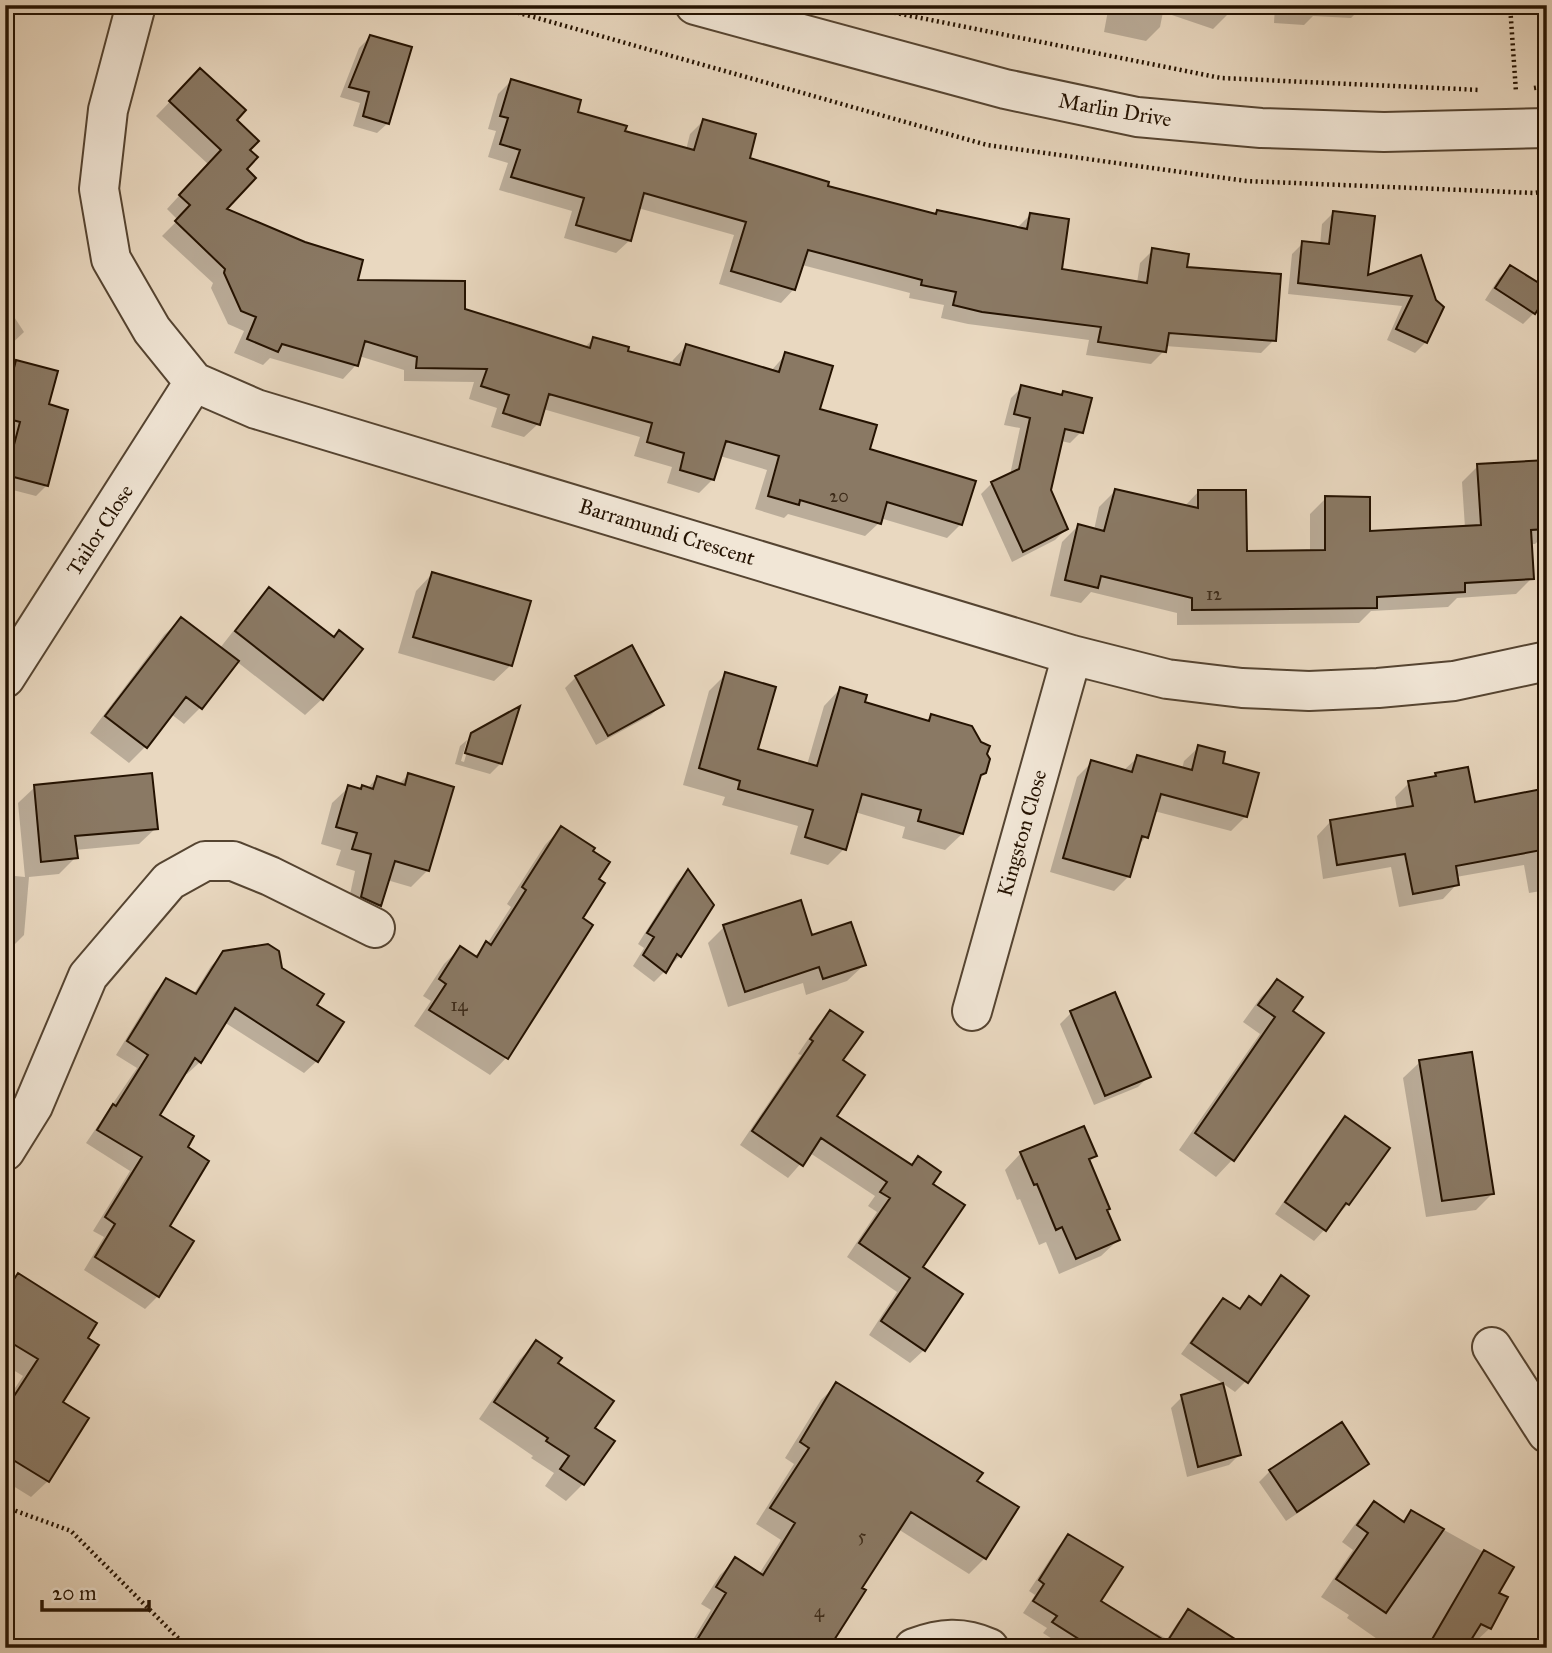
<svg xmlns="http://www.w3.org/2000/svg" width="1552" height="1653" font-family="'IM FELL Great Primer',serif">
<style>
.shadow{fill:#0003}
.building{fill:#8a7964;stroke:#241201;stroke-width:2}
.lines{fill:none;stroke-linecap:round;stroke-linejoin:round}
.minor-casing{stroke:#554431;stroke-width:42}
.path{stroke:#241201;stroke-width:4.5;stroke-dasharray:2 3.5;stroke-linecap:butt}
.minor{stroke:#f1e6d6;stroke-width:38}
.labels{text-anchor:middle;stroke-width:6;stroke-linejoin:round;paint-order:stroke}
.number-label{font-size:18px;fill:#3e2c1a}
.street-label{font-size:21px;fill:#241201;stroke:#f1e6d6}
</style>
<rect width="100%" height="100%" fill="#e9d8c0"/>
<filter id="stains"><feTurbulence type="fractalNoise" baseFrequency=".00286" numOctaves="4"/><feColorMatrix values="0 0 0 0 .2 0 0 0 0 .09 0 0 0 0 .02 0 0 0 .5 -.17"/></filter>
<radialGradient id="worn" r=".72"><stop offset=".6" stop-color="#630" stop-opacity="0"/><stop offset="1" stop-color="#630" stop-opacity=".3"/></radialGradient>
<path class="shadow" d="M5 5H21L6 16Z
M1109 5H1230L1227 15 1213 29 1163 12 1160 27 1146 41 1104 32Z
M1275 5H1364L1351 18 1313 16 1304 25 1274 23Z
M1541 5H1547V35Z
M370 37 388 123 377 133 353 126 360 103 340 97 359 48Z
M511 81 575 113 623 133 686 150 690 134 703 121 747 159 826 187 934 215 938 212 1016 229 1030 215 1060 271 1137 283 1140 263 1153 250 1185 269 1274 340 1261 353 1165 346 1164 351 1151 364 1086 355 1089 340 968 324 941 318 944 305 909 298 910 293 802 265 794 289 781 303 719 284 734 235 638 208 630 240 616 253 564 238 572 211 499 190 508 163 488 157 496 131 488 129 498 94Z
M187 84 234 120 247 150 245 169 224 210 356 282 463 310 584 348 593 339 626 352 671 365 673 360 686 346 771 371 786 354 818 410 961 524 947 538 880 518 879 523 865 536 788 514 784 518 755 509 767 470 720 456 713 479 699 493 667 483 672 467 634 456 640 437 543 409 538 424 524 437 491 427 497 408 469 399 474 382 404 381V370L359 356 356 365 343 379 270 358 263 365 234 353 244 331 228 324 211 288 213 283 162 236 178 220 167 209 208 164 156 116Z
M1333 213 1366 278 1420 257 1426 342 1415 353 1387 340 1402 306 1288 294 1292 254 1303 243 1320 245 1322 224Z
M1510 267 1534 313 1523 324 1485 300 1499 278Z
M5 303 24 332 5 350Z
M17 362 47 406V485L36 496 5 488V453L11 433 5 431V377Z
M1022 387 1081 432 1070 443 1061 441 1049 490 1066 529 1055 540 1012 562 981 494 992 483 1010 475 1020 428 1004 425 1011 398Z
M1547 462V532L1535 544H1530L1532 578 1516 594 1457 598 1448 607 1371 611 1359 623 1177 625V613L1091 592 1081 603 1050 596 1062 542 1078 526 1094 530 1099 507 1115 491 1184 507 1198 492 1245 553 1310 552V514L1326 498 1369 532 1465 528 1462 482 1478 466Z
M432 574 511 665 494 681 398 653 416 591Z
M269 590 333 639 361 649 322 699 305 715 236 661 200 708 184 724 171 714 145 747 129 763 90 733 164 635 181 619 220 648 253 606Z
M726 674 756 750 807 765 824 706 840 689 863 703 926 722 932 716 984 772 978 778 962 834 945 850 902 838 905 827 855 812 844 849 828 865 790 854 798 826 722 805 725 797 683 785 709 691Z
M576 677 662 705 651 715 596 745 565 688Z
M472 735 501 763 490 774 455 764 460 746 467 740 461 761 464 762 471 738H469Z
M1199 747 1220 764 1246 816 1231 831 1154 811 1146 837 1137 847 1129 876 1114 891 1050 872 1077 777 1092 762 1123 771 1138 757 1182 769 1184 761Z
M408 775 428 870 411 887 387 880 379 905 363 922 346 913 355 871 336 865 341 850 321 844 332 803 349 787 360 790 367 789 377 778 398 785Z
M1436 775 1473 804 1547 790V890L1529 893 1524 865 1456 877 1457 884 1443 899 1399 907 1391 867 1323 879 1317 836 1331 821 1397 810 1395 797 1409 783 1432 779Z
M35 787 156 828 139 844 75 850 76 857 59 874 29 877 24 935 8 951H5V875L25 877 18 803Z
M561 828 591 852 596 879 580 919 590 925 506 1058 490 1075 414 1026 431 1001 423 996 444 964 460 948 474 957 487 944 511 907 507 904 545 845Z
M688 871 680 956 654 982 633 966 644 948 638 944 677 882Z
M724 927 864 965 847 981 806 995 803 983 728 1007 708 943Z
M224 953 280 969 314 1006 317 1061 304 1073 224 1022 200 1062 187 1074 184 1072 158 1116 185 1147 168 1227 158 1296 145 1309 84 1270 104 1237 93 1231 130 1171 86 1143 137 1068 116 1055 154 993 166 980 193 995 211 966Z
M1277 981 1291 1011 1321 1034 1232 1160 1216 1177 1179 1150 1260 1034 1243 1022 1261 997Z
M830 1012 841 1061 835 1116 910 1166 918 1158 930 1184 921 1268 924 1350 910 1363 869 1335 897 1292 847 1257 877 1212 868 1206 875 1196 810 1153 788 1178 740 1145 801 1055 798 1054 817 1026Z
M1071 1013 1149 1076 1138 1087 1094 1105 1060 1024Z
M1420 1062 1492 1194 1476 1210 1426 1217 1403 1078Z
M1345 1119 1348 1204 1314 1241 1275 1214 1334 1129Z
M1021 1153 1095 1156 1089 1162 1118 1240 1101 1256 1059 1274 1046 1242 1039 1245 1020 1199 1017 1200 1005 1170Z
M18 1275 85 1339 60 1402 48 1481 31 1497 5 1481V1403L23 1376 5 1365V1288Z
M1281 1277 1246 1381 1235 1392 1181 1354 1212 1311 1223 1300 1238 1310 1249 1298 1259 1305Z
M537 1342 556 1364 593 1428 612 1441 583 1484 566 1501 545 1486 554 1473 531 1458 533 1456 479 1419 520 1359Z
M837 1384 975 1481 985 1558 969 1574 898 1529 823 1648H688L711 1610 701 1604 720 1575 736 1559 759 1574 781 1540 756 1524 794 1464 785 1458 821 1400Z
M1182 1397 1240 1454 1229 1465 1187 1477 1171 1408Z
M1367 1464 1356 1474 1286 1521 1259 1482 1270 1471Z
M1374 1503 1402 1523 1412 1512 1512 1568 1497 1593 1490 1628 1473 1644 1468 1642 1464 1648H1390L1347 1618 1349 1615 1321 1597 1353 1550 1342 1542 1358 1520Z
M1068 1536 1099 1602 1154 1635 1156 1633 1167 1639 1178 1622 1189 1611 1212 1648H1086L1074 1640 1066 1648 1043 1633 1047 1628 1023 1613 1035 1595 1029 1591 1058 1547Z"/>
<path class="building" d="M370 35 412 47 389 124 363 116 369 92 349 87Z
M200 68 246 110 237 120 259 141 250 150 258 157 247 169 256 178 227 209 305 242 363 260 358 280 465 281V309L590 348 593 337 629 347 628 351 680 365 686 344 779 372 785 352 833 366 820 409 877 425 870 449 976 481 962 525 887 502 881 524 800 500 799 505 768 496 779 456 726 441 714 480 680 470 684 453 647 442 652 423 549 394 540 425 503 413 509 395 481 386 487 369 416 368 417 357 365 341 358 366 282 344 278 352 247 339 256 317 241 311 224 273 225 269 175 221 190 205 179 195 221 150 169 101Z
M511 79 581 100 578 112 627 126 625 131 694 150 703 119 756 134 750 158 829 182 828 186 936 214 937 210 1027 229 1030 213 1069 219 1062 269 1147 283 1152 248 1189 254 1187 267 1281 274 1276 341 1169 333 1166 352 1098 342 1101 327 982 312 953 305 956 292 921 285 922 280 808 250 795 290 731 271 746 222 644 193 631 241 576 225 584 198 511 177 520 150 500 144 508 118 500 116Z
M1333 211 1375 216 1368 275 1421 255 1436 300 1444 307 1427 343 1396 329 1412 296 1298 283 1302 241 1329 244Z
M1510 265 1547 288V296L1535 314 1495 288Z
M16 360 58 371 49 404 68 410 48 486 6 475 20 422 5 418V403Z
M1021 385 1062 395 1063 391 1092 398 1083 433 1065 429 1051 490 1068 529 1023 552 991 482 1019 469 1030 418 1014 414Z
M1547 460V529L1531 530 1534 579 1465 583V592L1377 597V608L1192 610V598L1101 576 1098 588 1065 580 1078 524 1104 531 1115 489 1198 508V490H1246L1247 551 1325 550V496L1370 497V531L1481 525 1477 464Z
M432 572 531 601 512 666 413 637Z
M269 587 334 637 339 630 363 649 323 700 235 631Z
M181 617 239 661 202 709 186 697 147 748 105 716Z
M632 645 664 705 608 736 575 676Z
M725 672 776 687 758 749 817 766 840 687 867 695 865 702 929 721 931 714 972 726 981 742 990 746 987 754 990 759 986 773 981 775 963 834 918 821 921 810 862 794 846 850 805 837 813 810 738 789 740 781 699 768Z
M520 706 502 764 465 753 471 733Z
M1198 745 1225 752 1223 763 1259 773 1247 817 1161 794 1148 838 1142 836 1130 877 1063 858 1091 760 1132 772 1137 755 1192 770Z
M1468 767 1475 802 1547 788V849L1456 866 1459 885 1413 894 1405 854 1337 865 1330 820 1413 806 1408 781 1436 776 1435 773Z
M152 773 158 829 75 836 78 858 41 862 34 785Z
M408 773 454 787 429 871 395 861 381 906 361 897 371 854 352 849 357 833 336 827 348 785 361 789 362 785 373 789 377 776 405 785Z
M561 826 595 848 593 851 610 862 599 879 605 883 583 918 593 925 508 1059 429 1010 446 984 439 979 460 946 477 957 486 941 491 945 526 890 522 887Z
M688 869 714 905 681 957 677 954 666 973 643 955 654 937 647 933Z
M801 900 812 935 851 922 866 965 823 979 819 967 745 992 723 925Z
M268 944 279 951 282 968 324 994 317 1005 344 1022 318 1062 235 1008 201 1063 195 1058 160 1115 194 1136 188 1147 209 1161 170 1226 194 1241 159 1297 95 1257 115 1224 105 1217 142 1157 97 1130 113 1104 116 1106 148 1055 127 1041 166 978 196 994 223 951Z
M1277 979 1303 997 1293 1011 1324 1033 1234 1161 1195 1133 1275 1017 1258 1005Z
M1115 992 1151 1077 1105 1096 1070 1011Z
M830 1010 863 1032 843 1060 865 1075 837 1116 912 1165 918 1156 941 1172 933 1184 965 1205 923 1267 963 1294 925 1351 881 1321 910 1278 859 1243 890 1198 880 1192 887 1182 821 1138 803 1166 752 1131 813 1041 810 1039Z
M1472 1052 1494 1194 1442 1201 1419 1060Z
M1345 1116 1390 1148 1349 1205 1346 1203 1326 1231 1285 1202Z
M1084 1126 1097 1156 1089 1159 1110 1209 1107 1210 1120 1240 1076 1259 1062 1227 1056 1230 1037 1184 1034 1185 1020 1152Z
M18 1273 97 1323 88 1338 99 1345 63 1402 89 1418 49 1482 5 1455V1410L38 1359 5 1339V1293Z
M1281 1275 1309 1296 1248 1383 1191 1343 1223 1298 1240 1309 1249 1296 1261 1305Z
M536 1340 562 1358 558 1363 614 1401 595 1428 615 1441 584 1485 560 1469 569 1456 546 1441 548 1438 494 1402Z
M836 1382 983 1473 977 1481 1019 1507 986 1559 911 1512 862 1588 866 1590 829 1648H692L726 1593 716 1587 735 1557 763 1575 795 1523 770 1508 809 1448 800 1442Z
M1223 1383 1241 1455 1198 1467 1181 1395Z
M1342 1422 1369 1464 1297 1512 1269 1470Z
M1374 1501 1404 1522 1411 1510 1444 1529 1386 1613 1336 1579 1368 1533 1357 1525Z
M1068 1534 1123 1567 1101 1601 1167 1642 1188 1609 1249 1648H1093L1052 1622 1057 1616 1033 1601 1044 1584 1039 1580Z
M1484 1550 1514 1567 1499 1593 1508 1597 1491 1629 1481 1624 1466 1648H1427Z"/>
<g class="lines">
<defs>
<path id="minor" d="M136 5 108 110 99 189 111 259 152 330 194 382 256 409 1072 655 1167 679 1242 688 1309 691 1378 688 1454 681 1547 661
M695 5 1005 89 1137 117 1261 128 1384 132 1547 128
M5 678 194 382
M972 1011 1072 655
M5 1151 33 1106 88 976 169 881 205 861H233L270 876 375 928
M1492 1347 1547 1433
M914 1648C941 1638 962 1636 989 1648"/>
</defs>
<use href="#minor" class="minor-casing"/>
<path class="path" d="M491 5 987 145 1246 181 1534 193 1547 191
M856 5 1221 78 1480 90
M1510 5 1516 92
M1534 88 1547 86
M5 1507 71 1531 188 1648"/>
<use href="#minor" class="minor"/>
</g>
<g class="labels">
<g class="number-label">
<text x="839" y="502">20</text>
<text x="1214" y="600">12</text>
<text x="459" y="1011">14</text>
<text x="862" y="1542">5</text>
<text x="819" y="1617">4</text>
</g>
<g class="street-label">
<text transform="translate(1115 110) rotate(10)" y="7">Marlin Drive</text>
<text transform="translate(100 530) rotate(-57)" y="7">Tailor Close</text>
<text transform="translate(667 532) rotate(17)" y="7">Barramundi Crescent</text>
<text transform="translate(1022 833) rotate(-74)" y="7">Kingston Close</text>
</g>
</g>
<rect width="1552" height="1653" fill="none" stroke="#e9d8c0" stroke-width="28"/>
<rect x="7" y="7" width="1538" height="1639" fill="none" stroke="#241201" stroke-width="3.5"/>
<rect x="14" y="14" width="1524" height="1625" fill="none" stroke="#241201" stroke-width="2"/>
<path d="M42 1600v10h107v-10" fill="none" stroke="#241201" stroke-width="3.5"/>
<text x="52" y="1600" font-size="21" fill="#241201" stroke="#f1e6d6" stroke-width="5" paint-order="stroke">20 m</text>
<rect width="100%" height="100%" filter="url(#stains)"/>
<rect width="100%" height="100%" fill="url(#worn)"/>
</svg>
